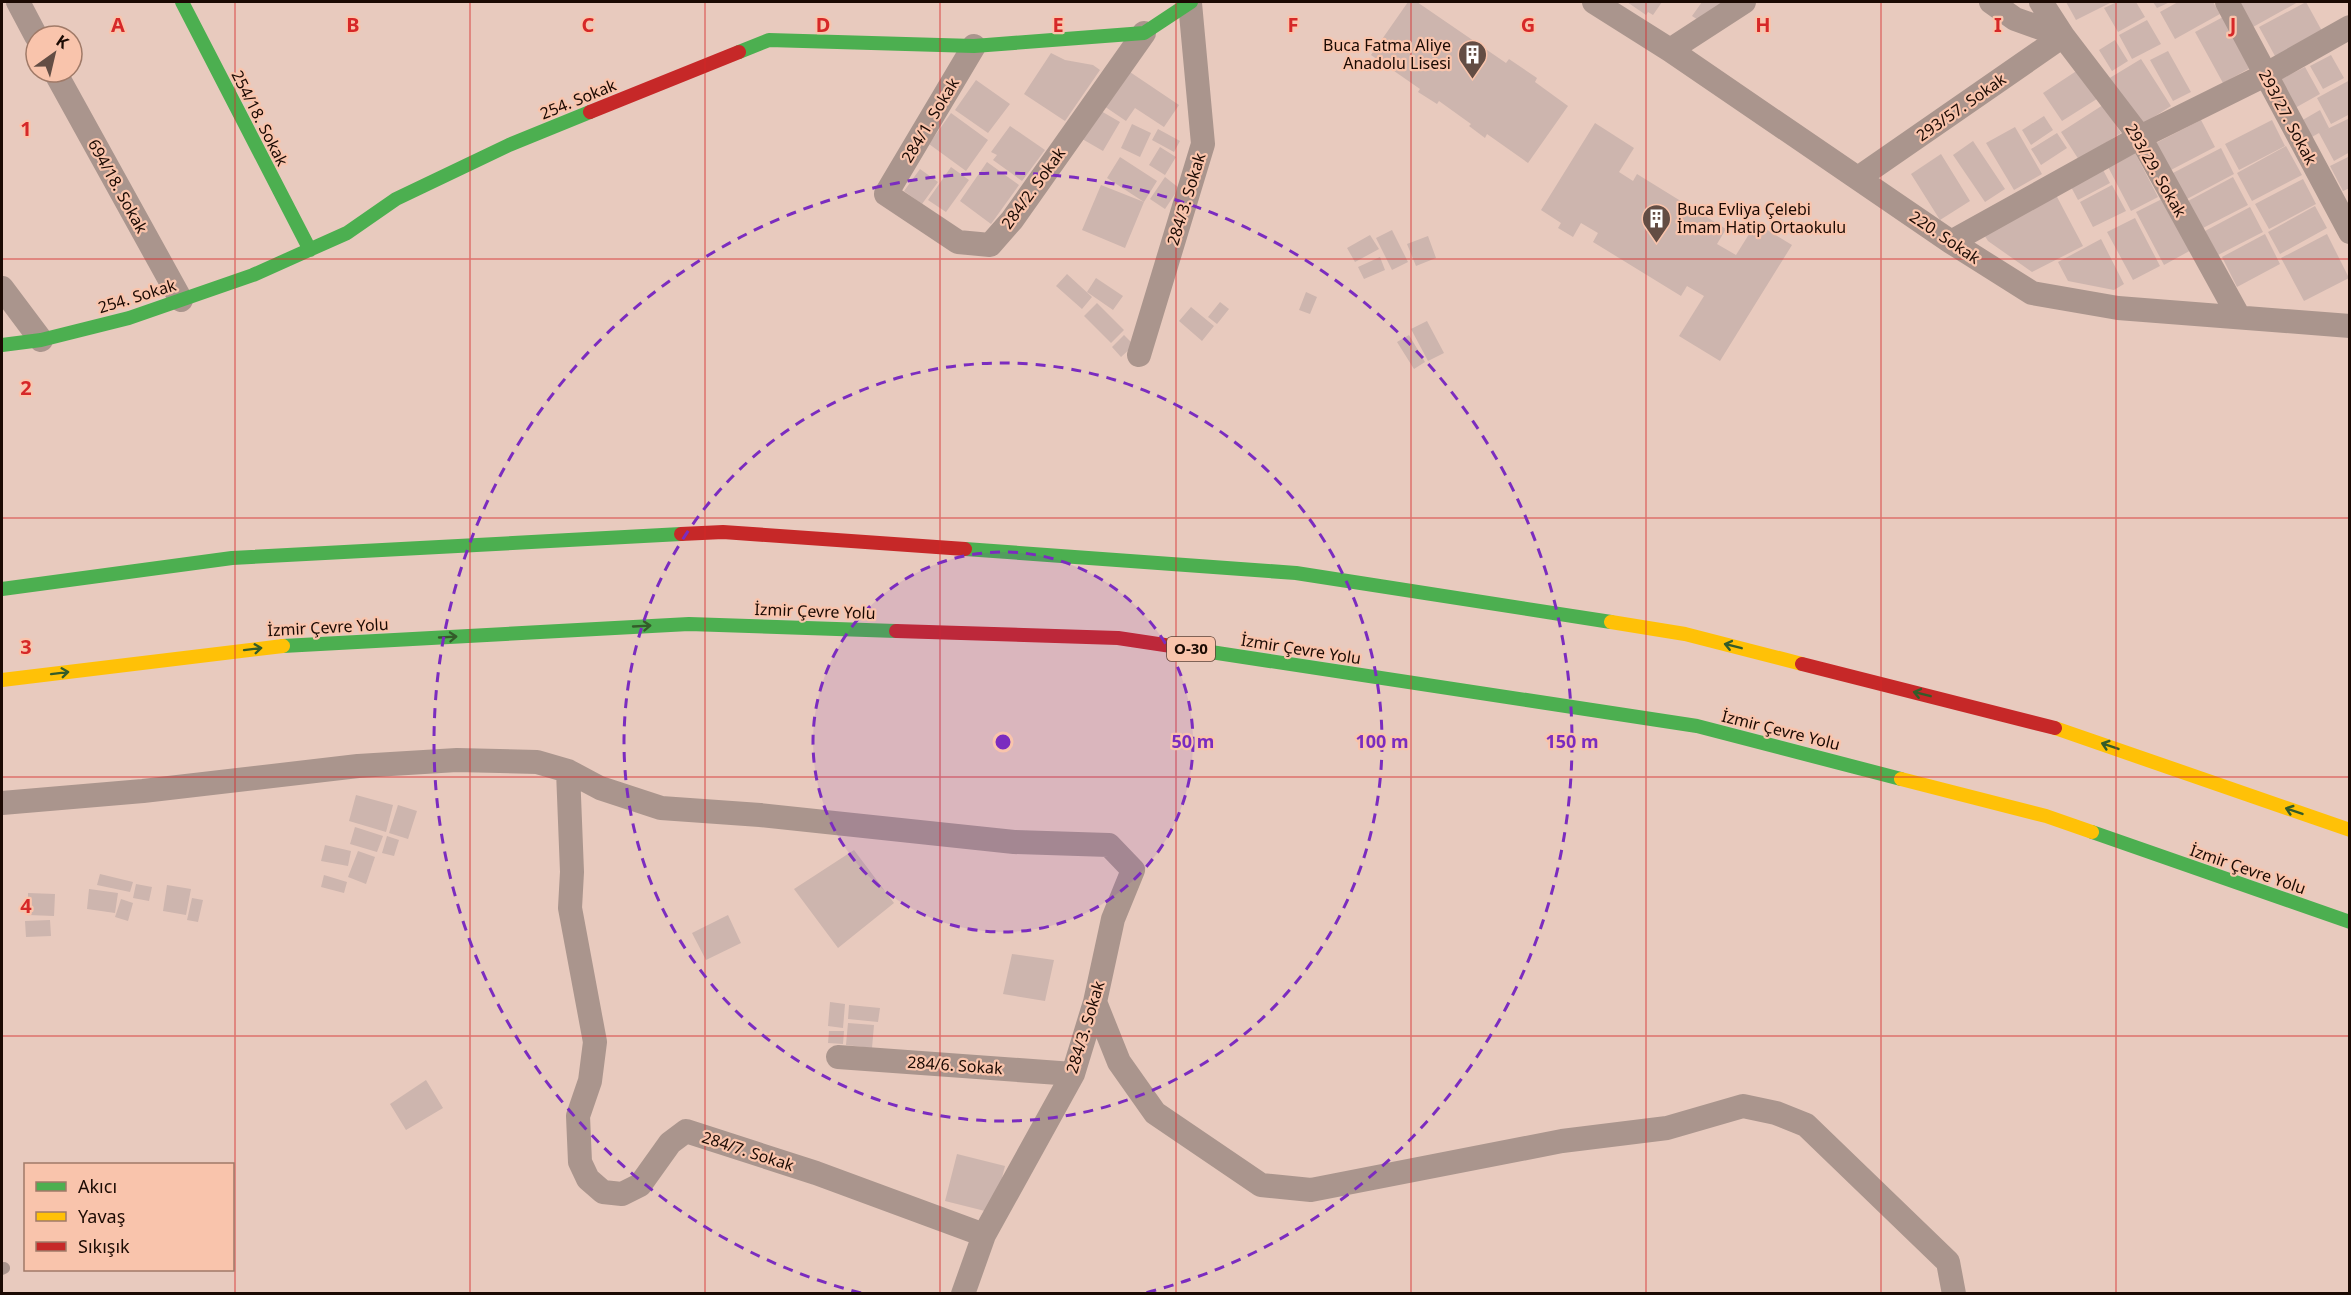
<svg xmlns="http://www.w3.org/2000/svg" width="2351" height="1295" font-family="'Noto Sans',sans-serif">
<style>
.building{fill:#cdb5ae}
.lines{fill:none;stroke-linecap:round;stroke-linejoin:round}
.lane{stroke:#aa958d;stroke-width:12}
.street{stroke:#aa958d;stroke-width:24}
.fast{stroke:#4caf50;stroke-width:14}
.slow{stroke:#ffc107;stroke-width:14}
.jam{stroke:#c62828;stroke-width:14}
.oneway{stroke:#345c2a}
.grid{fill:none;stroke:#d62828;stroke-width:1.5;stroke-opacity:0.55}
.ring{fill:none;stroke:#7b2cbf;stroke-width:3;stroke-dasharray:10 8}
.labels{text-anchor:middle;stroke-width:4.5;stroke-linejoin:round;paint-order:stroke}
.shield{fill:#f9c4ac;stroke:#5e4236;stroke-width:1.5}
.shield-label{font-size:15px;font-weight:bold;fill:#1b0a03}
.poi-label{font-size:16px;fill:#1b0a03;stroke:#f9c4ac;text-anchor:end}
.street-label{font-size:16px;fill:#1b0a03;stroke:#f9c4ac}
.grid-label{font-size:20px;text-anchor:middle;font-weight:bold;fill:#d62828;stroke:#f9c4ac;stroke-width:4.5;stroke-linejoin:round;paint-order:stroke}
.centre{fill:#7b2cbf;stroke:#f9c4ac;stroke-width:3}
.ring-label{font-size:18px;text-anchor:middle;font-weight:bold;fill:#7b2cbf;stroke:#f9c4ac;stroke-width:4.5;stroke-linejoin:round;paint-order:stroke}
</style>
<rect width="100%" height="100%" fill="#e8cabe"/>
<path class="building" d="M1408 2H1417L1506 63 1509 59 1537 78 1535 82 1568 106 1528 163 1487 134 1485 138 1469 126 1471 124 1439 101 1437 104 1418 92 1420 89 1371 55Z
M1627 2H1662L1653 15 1648 12 1646 15Z
M1702 2H1734L1703 23 1692 16Z
M2066 2H2112L2076 20Z
M2117 2H2136L2145 17 2118 32 2104 8Z
M2153 2H2170L2157 8Z
M2178 2H2213L2220 14 2175 39 2160 12Z
M2238 2H2298L2253 27Z
M2306 2 2322 31 2275 56 2259 27Z
M2223 17 2250 68 2223 83 2195 32Z
M2147 20 2161 44 2132 59 2119 35Z
M2115 40 2128 61 2112 71 2099 50Z
M2168 51 2191 92 2173 101 2150 60Z
M1051 53 1065 60 1093 65 1100 70 1065 121 1024 94Z
M2331 55 2344 78 2323 89 2310 66Z
M2141 59 2171 106 2138 127 2108 79Z
M2305 67 2320 94 2295 108 2279 80Z
M1124 68 1179 105 1164 127 1135 108 1126 121 1101 104Z
M2081 68 2100 97 2062 121 2043 93Z
M976 80 1010 104 988 133 955 110Z
M2350 80V114L2331 124 2317 98Z
M2103 105 2121 133 2079 160 2061 132Z
M1094 107 1120 122 1103 151 1077 136Z
M2320 110 2329 128 2323 131 2350 118V152L2334 161 2319 133 2310 138 2301 121Z
M951 113 988 140 966 171 929 144Z
M2044 116 2053 130 2031 145 2022 130Z
M2201 120 2215 147 2169 171 2154 144Z
M2272 120 2285 146 2239 170 2225 144Z
M1595 123 1634 148 1619 172 1633 181 1637 174 1726 229 1717 244 1736 255 1756 223 1792 245 1720 361 1679 336 1704 296 1687 286 1681 296 1593 242 1598 233 1581 223 1573 237 1558 228 1561 223 1541 210Z
M1132 124 1151 133 1140 157 1121 148Z
M1010 126 1045 150 1022 181 993 160 997 155 991 152Z
M2015 127 2042 174 2014 190 1986 143Z
M1158 129 1180 141 1174 152 1152 140Z
M2057 133 2067 148 2041 165 2031 149Z
M1973 141 2005 189 1985 202 1953 155Z
M2286 146 2302 175 2252 201 2237 173Z
M1160 147 1176 157 1165 175 1149 165Z
M2221 148 2234 174 2185 200 2171 174Z
M2134 151 2158 197 2131 211 2107 165Z
M1941 154 1970 201 1940 220 1911 174Z
M2350 156V188L2343 191 2330 166Z
M1120 157 1157 181 1144 202 1107 178Z
M987 162 1019 185 991 224 960 201Z
M951 167 969 180 946 212 928 200Z
M2102 168 2110 183 2078 200 2070 185Z
M920 169 938 182 922 204 904 191Z
M1165 177 1179 188 1165 209 1150 199Z
M2233 177 2248 205 2203 228 2188 201Z
M2303 179 2316 204 2269 229 2255 204Z
M1101 185 1144 202 1125 248 1082 230Z
M2112 185 2126 211 2093 227 2080 202Z
M2056 195 2083 246 2032 272 1988 241 1983 233Z
M2166 197 2193 249 2164 265 2136 212Z
M2315 206 2327 228 2280 254 2268 232Z
M2250 207 2263 232 2218 255 2205 231Z
M2135 218 2160 266 2133 280 2107 232Z
M1392 230 1408 262 1392 270 1376 238Z
M2265 234 2280 264 2237 287 2222 257Z
M2327 234 2349 278 2304 301 2281 258Z
M1370 235 1379 249 1355 262 1347 248Z
M1428 236 1436 258 1416 266 1407 244Z
M2101 239 2124 284 2114 290 2068 281 2058 262Z
M1380 257 1385 270 1364 279 1358 267Z
M1067 274 1092 297 1082 309 1056 286Z
M1096 278 1123 296 1113 310 1087 292Z
M1306 292 1317 297 1310 314 1299 310Z
M1220 302 1229 309 1217 324 1208 317Z
M1097 303 1124 330 1111 343 1084 316Z
M1191 307 1214 326 1202 341 1179 321Z
M1427 321 1444 353 1428 361 1411 329Z
M1124 335 1134 345 1121 357 1112 347Z
M1409 335 1425 362 1414 369 1397 342Z
M356 795 393 805 386 832 349 821Z
M398 805 417 811 408 839 389 833Z
M355 827 383 836 377 852 350 844Z
M387 836 399 840 394 856 382 853Z
M325 845 351 851 348 866 321 861Z
M854 850 894 903 838 948 794 889Z
M358 851 375 857 366 884 348 877Z
M100 874 133 882 130 892 97 885Z
M324 875 347 882 344 893 321 887Z
M136 884 152 887 149 901 133 898Z
M167 885 191 889 186 915 163 911Z
M89 889 118 893 115 913 87 909Z
M28 893 55 894 54 916 28 915Z
M192 898 203 900 198 922 187 920Z
M121 899 133 903 128 921 115 917Z
M728 915 741 943 706 960 692 933Z
M50 920 51 936 26 937 25 921Z
M1012 954 1054 960 1045 1001 1003 994Z
M830 1002 845 1004 843 1028 828 1026Z
M849 1005 880 1008 878 1022 848 1019Z
M848 1023 874 1025 872 1048 846 1045Z
M829 1031H844L843 1044 828 1043Z
M426 1080 443 1108 406 1130 390 1104Z
M957 1154 1005 1166 993 1213 945 1201Z"/>
<g class="lines">
<path class="lane" d="M2 1269 4 1268"/>
<path class="street" d="M18 2 36 36
M1594 2 1670 50 1951 242 2032 293 2118 308 2350 326
M1991 2 2015 19 2063 36
M2041 2 2063 36 2140 137 2239 317
M2227 2 2350 232
M974 46 886 194 958 242 990 245 1012 220 1144 33
M1670 50 1744 2
M55 72 181 300
M1858 178 2063 36
M1951 242 2140 137 2265 75 2350 27
M2 288 41 340
M1139 355 1203 144 1190 3
M568 771 572 872 570 908 595 1042 590 1081 578 1116 580 1162 588 1179 603 1192 622 1194 640 1185 670 1143 686 1131 816 1173 984 1235
M2 803 143 791 358 766 457 760 537 762 568 771 600 788 661 808 760 815 1014 842 1109 845 1133 870 1113 919 1095 1002 1073 1074 984 1235 963 1294
M1095 1002 1119 1062 1155 1113 1261 1185 1311 1190 1562 1141 1667 1128 1743 1106 1776 1113 1806 1125 1948 1262 1954 1294
M838 1057 1073 1074"/>
<path class="fast" d="M182 2 310 250
M739 52 769 40 974 46 1144 33 1191 2
M2 345 41 340 129 318 253 275 347 233 396 199 509 145 590 112
M965 549 1296 573 1611 622
M2 589 232 558 681 534
M283 646 689 624 896 631
M1178 647 1697 726 1901 779
M2092 832 2350 922"/>
<path class="slow" d="M1611 622 1685 634 1802 664
M2 680 283 646
M2055 728 2350 830
M1901 779 2046 816 2092 832"/>
<path class="jam" d="M590 112 739 52
M681 534 723 532 965 549
M896 631 1118 638 1178 647
M1802 664 2055 728"/>
</g>
<defs><path id="oneway-shaft" d="M-6 0H5M1.5-3L5.5 0L1.5 3" fill="none" stroke-width="1.6" stroke-linecap="round" stroke-linejoin="round" transform="scale(1.5)"/></defs>
<g class="oneway">
<use href="#oneway-shaft" transform="translate(642 626) rotate(-3)"/>
<use href="#oneway-shaft" transform="translate(448 637) rotate(-3)"/>
<use href="#oneway-shaft" transform="translate(1733 646) rotate(-166)"/>
<use href="#oneway-shaft" transform="translate(253 649) rotate(-7)"/>
<use href="#oneway-shaft" transform="translate(60 673) rotate(-7)"/>
<use href="#oneway-shaft" transform="translate(1922 694) rotate(-166)"/>
<use href="#oneway-shaft" transform="translate(2110 746) rotate(-161)"/>
<use href="#oneway-shaft" transform="translate(2294 811) rotate(-161)"/>
</g>
<path class="grid" d="M235 2V1294M470 2V1294M705 2V1294M940 2V1294M1176 2V1294M1411 2V1294M1646 2V1294M1881 2V1294M2116 2V1294M2 259H2350M2 518H2350M2 777H2350M2 1036H2350"/>
<circle cx="1003" cy="742" r="190" fill="#7b2cbf" fill-opacity=".12"/>
<g class="ring">
<circle cx="1003" cy="742" r="190"/>
<circle cx="1003" cy="742" r="379"/>
<path d="M861 1293A569 569 0 1 1 1145 1293"/>
</g>
<defs>
<symbol id="building-pin" viewBox="-11 -11 22 30"><path d="M0 17L-7.5 6A9.5 9.5 0 1 1 7.5 6Z" fill="#634d44" stroke="#f9c4ac"/><path d="M-4-6H4V6H1V3H-1V6H-4ZM-2.5-4.3h1.7v1.8h-1.7ZM.8-4.3h1.7v1.8H.8ZM-2.5-1h1.7V.8h-1.7ZM.8-1h1.7V.8H.8Z" fill="#fff"/></symbol>
</defs>
<g fill-rule="evenodd">
<use href="#building-pin" x="1456" y="38" width="33" height="45"/>
<use href="#building-pin" x="1640" y="202" width="33" height="45"/>
</g>
<g class="labels">
<rect class="shield" x="1167" y="637" width="48" height="24" rx="4.5"/>
<g class="shield-label">
<text x="1191" y="654">O-30</text>
</g>
<g class="poi-label">
<text x="1451" y="51">Buca Fatma Aliye<tspan x="1451" dy="18">Anadolu Lisesi</tspan></text>
<text x="1677" y="215" text-anchor="start">Buca Evliya Çelebi<tspan x="1677" dy="18">İmam Hatip Ortaokulu</tspan></text>
</g>
<g class="street-label">
<text transform="translate(578 99) rotate(-22)" y="6">254. Sokak</text>
<text transform="translate(1961 107) rotate(-35)" y="6">293/57. Sokak</text>
<text transform="translate(2288 117) rotate(62)" y="6">293/27. Sokak</text>
<text transform="translate(260 118) rotate(63)" y="6">254/18. Sokak</text>
<text transform="translate(930 120) rotate(-59)" y="6">284/1. Sokak</text>
<text transform="translate(2156 170) rotate(60)" y="6">293/29. Sokak</text>
<text transform="translate(118 186) rotate(61)" y="6">694/18. Sokak</text>
<text transform="translate(1033 188) rotate(-54)" y="6">284/2. Sokak</text>
<text transform="translate(1186 199) rotate(-73)" y="6">284/3. Sokak</text>
<text transform="translate(1945 237) rotate(34)" y="6">220. Sokak</text>
<text transform="translate(137 296) rotate(-17)" y="6">254. Sokak</text>
<text transform="translate(815 611) rotate(2)" y="6">İzmir Çevre Yolu</text>
<text transform="translate(328 627) rotate(-3)" y="6">İzmir Çevre Yolu</text>
<text transform="translate(1301 649) rotate(9)" y="6">İzmir Çevre Yolu</text>
<text transform="translate(1781 730) rotate(14)" y="6">İzmir Çevre Yolu</text>
<text transform="translate(2248 869) rotate(19)" y="6">İzmir Çevre Yolu</text>
<text transform="translate(1085 1027) rotate(-73)" y="6">284/3. Sokak</text>
<text transform="translate(955 1065) rotate(4)" y="6">284/6. Sokak</text>
<text transform="translate(748 1151) rotate(18)" y="6">284/7. Sokak</text>
</g>
</g>
<g class="grid-label">
<text x="118" y="32">A</text>
<text x="353" y="32">B</text>
<text x="588" y="32">C</text>
<text x="823" y="32">D</text>
<text x="1058" y="32">E</text>
<text x="1293" y="32">F</text>
<text x="1528" y="32">G</text>
<text x="1763" y="32">H</text>
<text x="1998" y="32">I</text>
<text x="2233" y="32">J</text>
<text x="26" y="136">1</text>
<text x="26" y="395">2</text>
<text x="26" y="654">3</text>
<text x="26" y="913">4</text>
</g>
<circle cx="1003" cy="742" r="9" class="centre"/>
<g class="ring-label">
<text x="1193" y="748">50 m</text>
<text x="1382" y="748">100 m</text>
<text x="1572" y="748">150 m</text>
</g>
<rect width="2351" height="1295" fill="none" stroke="#1b0a03" stroke-width="6"/>
<rect x="24" y="1163" width="210" height="108" fill="#f9c4ac" stroke="#a07a68" stroke-width="1.5"/>
<rect x="36" y="1182" width="30" height="9" fill="#4caf50" stroke="#a07a68" stroke-width="1.5"/>
<text x="78" y="1193" font-size="18" fill="#1b0a03">Akıcı</text>
<rect x="36" y="1212" width="30" height="9" fill="#ffc107" stroke="#a07a68" stroke-width="1.5"/>
<text x="78" y="1223" font-size="18" fill="#1b0a03">Yavaş</text>
<rect x="36" y="1242" width="30" height="9" fill="#c62828" stroke="#a07a68" stroke-width="1.5"/>
<text x="78" y="1253" font-size="18" fill="#1b0a03">Sıkışık</text>
<g transform="translate(54 54) rotate(34)"><circle r="28" fill="#f9c4ac" stroke="#a07a68" stroke-width="1.5"/>
<path d="M0-4.5L10 22L0 15L-10 22Z" fill="#634d44"/>
<text y="-9" font-size="16" font-weight="bold" text-anchor="middle" fill="#1b0a03">K</text>
</g>
</svg>
